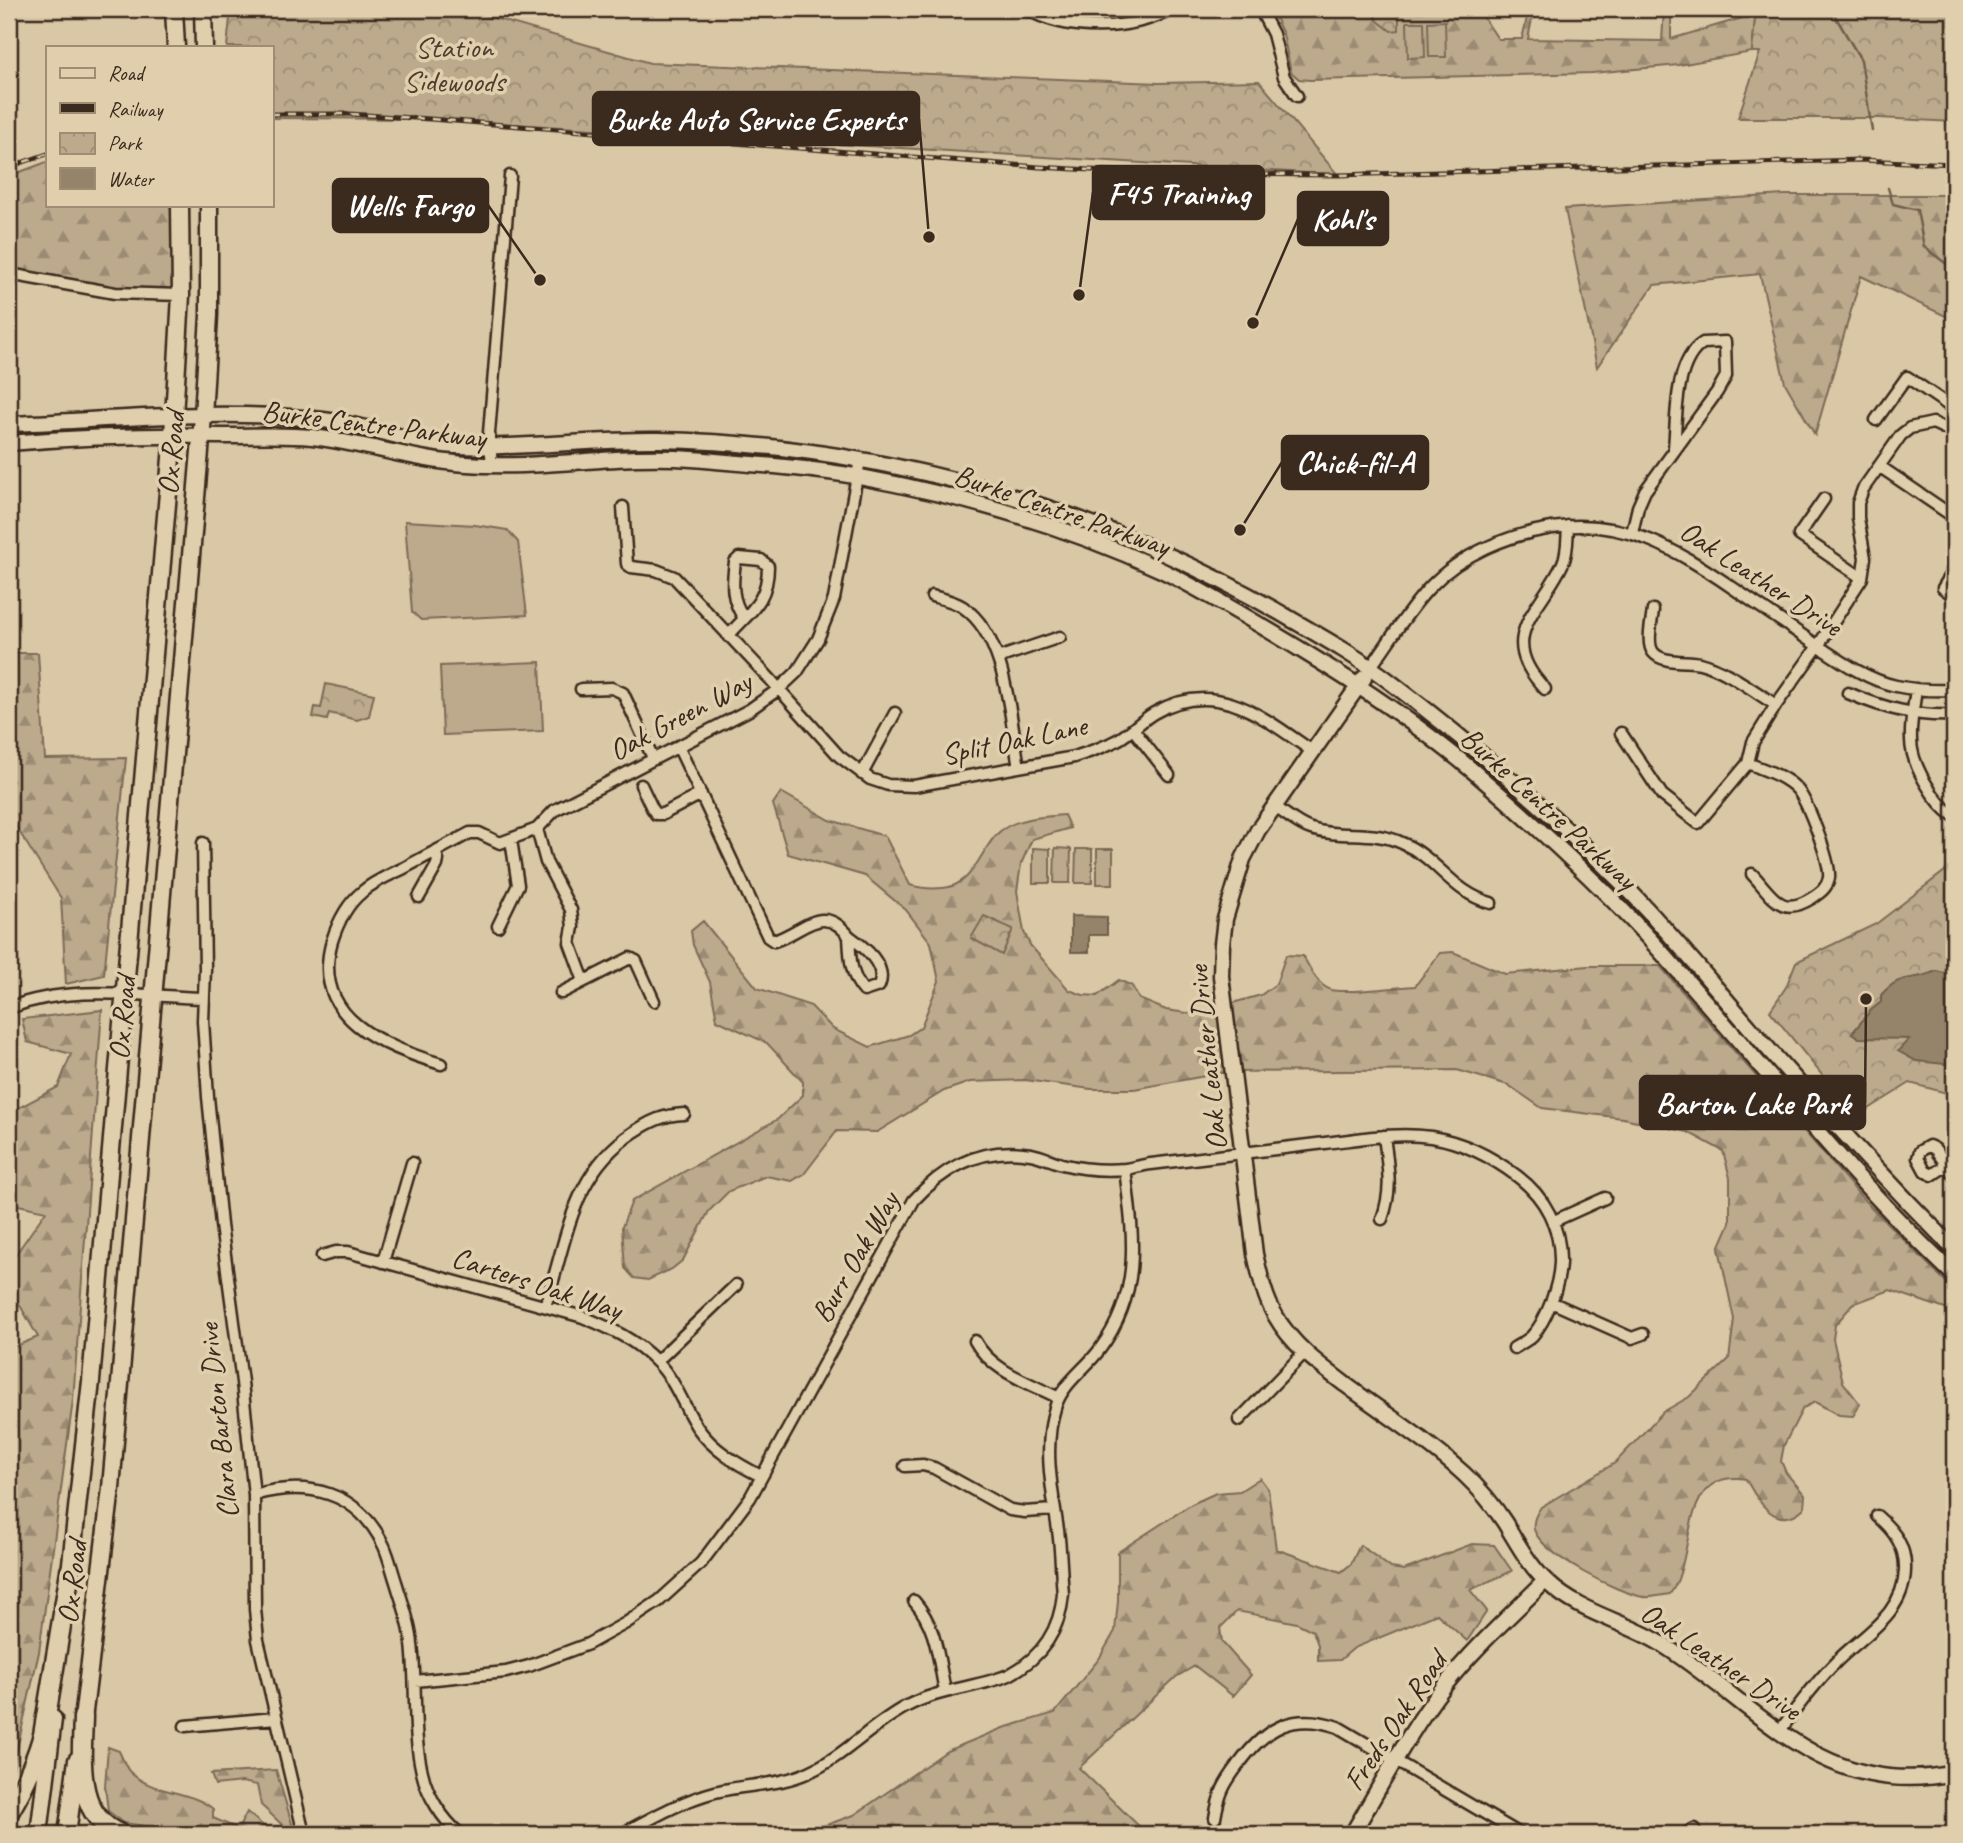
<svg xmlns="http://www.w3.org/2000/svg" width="1963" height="1843" font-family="Caveat,sans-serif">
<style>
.forest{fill:url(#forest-firs);stroke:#7c6a56;stroke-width:2}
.park{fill:url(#park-crowns);stroke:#7c6a56;stroke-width:2}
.pitch{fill:#bdaa8d;stroke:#7c6a56;stroke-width:2}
.water{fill:#95836a;stroke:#715f4c;stroke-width:2}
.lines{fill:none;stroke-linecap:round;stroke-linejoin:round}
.stream{stroke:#715f4c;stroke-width:2.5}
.street-casing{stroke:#3b2a1e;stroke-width:15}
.secondary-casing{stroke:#3b2a1e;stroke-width:19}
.primary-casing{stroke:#3b2a1e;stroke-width:21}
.highway-casing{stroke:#3b2a1e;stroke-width:23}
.street{stroke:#e1ceac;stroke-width:10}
.secondary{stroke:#e1ceac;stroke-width:14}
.primary{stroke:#e1ceac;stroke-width:16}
.highway{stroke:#e1ceac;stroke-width:18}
.rail-casing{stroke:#3b2a1e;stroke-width:5}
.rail{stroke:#e1ceac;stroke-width:2.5;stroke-dasharray:8;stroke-linecap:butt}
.labels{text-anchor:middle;stroke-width:7;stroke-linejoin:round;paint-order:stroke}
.park-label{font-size:30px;fill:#4e3d2f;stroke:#e1ceac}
.street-label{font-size:30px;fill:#3b2a1e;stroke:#e1ceac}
.leader{fill:none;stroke:#3b2a1e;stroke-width:2.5}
.callout-dot{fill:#3b2a1e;stroke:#e1ceac;stroke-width:2.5}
.callout{fill:#3b2a1e;stroke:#3b2a1e;stroke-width:2.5}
.callout-label{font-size:32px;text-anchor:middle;font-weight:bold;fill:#fff}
</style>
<defs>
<pattern id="forest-firs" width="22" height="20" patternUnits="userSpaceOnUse" patternTransform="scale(1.75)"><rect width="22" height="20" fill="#bdaa8d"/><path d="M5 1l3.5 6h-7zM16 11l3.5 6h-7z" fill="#9b8b73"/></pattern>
<pattern id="park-crowns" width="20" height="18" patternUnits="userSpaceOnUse" patternTransform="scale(1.75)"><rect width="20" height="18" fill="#bdaa8d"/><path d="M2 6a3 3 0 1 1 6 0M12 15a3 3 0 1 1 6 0" fill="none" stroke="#9b8b73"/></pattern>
</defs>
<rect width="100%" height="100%" fill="#dac7a6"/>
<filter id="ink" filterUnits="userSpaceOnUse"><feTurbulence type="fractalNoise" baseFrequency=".0143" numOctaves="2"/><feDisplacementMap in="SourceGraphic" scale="14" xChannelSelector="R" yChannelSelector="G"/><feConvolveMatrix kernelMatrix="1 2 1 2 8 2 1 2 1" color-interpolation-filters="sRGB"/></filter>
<g filter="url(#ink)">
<path class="forest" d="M1271 9H1478L1498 39H1522L1529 9H1534L1528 39 1662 41 1664 9H1671V39L1742 18 1751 9H1756L1752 52 1679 65 1592 73 1310 80 1299 79 1291 72 1283 34Z
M47 162V205H174V292L116 289 9 270V176Z
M1784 195H1954V320L1861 276 1815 435 1785 383 1760 274 1654 285 1597 367 1565 209Z
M9 653H38L45 759 126 758 104 975 66 984 61 898 15 825 9 828Z
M781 792 830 820 885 836 910 885C922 889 931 889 943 888 973 885 978 855 996 835 1012 818 1042 817 1064 815L1070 828 1032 839 1021 864 1017 891 1024 932 1030 945 1069 990 1083 995 1097 996 1119 980 1132 986 1139 999 1166 1010 1194 1014 1261 995 1276 984 1286 955 1303 956C1310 968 1317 985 1331 990 1345 994 1398 987 1415 986L1440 953 1453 952 1505 974 1588 966H1660L1865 1201 1954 1290V1312L1890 1290 1853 1304 1835 1325 1833 1339 1843 1382 1860 1404 1853 1416 1839 1415 1815 1402 1803 1408 1784 1445 1781 1461 1786 1473 1805 1495 1804 1508C1777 1533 1758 1502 1746 1479 1677 1468 1697 1559 1670 1594 1662 1595 1651 1598 1643 1597 1616 1592 1547 1557 1535 1532 1531 1523 1536 1514 1541 1507L1615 1463 1663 1412 1689 1397 1729 1359 1734 1319 1719 1248 1730 1223V1178L1723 1151 1688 1132 1623 1118 1542 1108 1508 1085 1457 1070 1227 1072 1134 1089H1091L1025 1080 970 1082 944 1091 877 1132 837 1131 804 1174 792 1181 766 1176 729 1191 709 1211 683 1260 672 1269 648 1280 634 1278 625 1268 622 1227 632 1201 778 1119 803 1095V1082L767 1043 717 1020 710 982 693 945 691 931 703 921 757 988 811 1006 833 1029 870 1047 909 1035 921 1027 939 981 931 943 906 910 865 876 788 854 773 804Z
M102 1010 73 1400 39 1652 9 1785V1349L38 1337 9 1286V1264L46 1211 9 1203V1113L58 1087 71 1054 27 1042 22 1019Z
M1260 1478 1268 1489 1276 1549 1341 1572 1351 1564 1360 1545 1391 1568 1404 1570 1472 1544 1494 1545 1512 1571 1470 1590 1487 1611 1467 1641 1437 1614 1354 1648 1340 1660 1318 1661V1645L1313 1631 1297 1623 1237 1611 1220 1628 1222 1642 1251 1675 1233 1696 1195 1666 1176 1677 1079 1768 1147 1834H801L854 1815 947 1751 1003 1728 1055 1713 1099 1659 1115 1631 1118 1601V1552L1192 1504 1216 1493 1240 1491Z
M108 1747 119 1751C122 1757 125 1766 129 1771 152 1795 189 1789 213 1809V1818L238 1829 247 1812 273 1834H202L124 1823 108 1811 105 1786Z
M276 1770 295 1834H292L261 1805 257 1785 242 1782 215 1785 211 1774Z"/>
<path class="park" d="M231 9H463L650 63 1159 83 1259 81 1338 175 430 119 271 118V47H227Z
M1371 9H1419L1423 12 1399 13V30L1391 31 1378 21Z
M1756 9H1954V122L1879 118H1738L1760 52H1752Z
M326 684 374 694 369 716 357 720 329 713 327 720 313 717 315 707 321 708Z
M1954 869V1095L1910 1083 1856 1117 1770 1011 1786 987 1796 962 1876 924 1945 871Z
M984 916 1013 929 1002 955 971 938Z"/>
<path class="pitch" d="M1445 21 1446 57H1429L1428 22Z
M1407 22H1424L1425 57 1408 58Z
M405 521 475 525 507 530 518 542 527 615 421 620 412 612Z
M540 662 543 731 443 735 440 666Z
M1033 848 1050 849V883H1033Z
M1055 848 1071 849 1070 883H1054Z
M1076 849H1092V883H1075Z
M1097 849H1113V884H1097Z"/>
<path class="water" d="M1071 916 1107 917V935H1089V952H1071Z
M1936 971 1954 975V1065L1916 1061 1898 1051 1909 1039 1859 1038 1852 1033 1871 1010 1881 1002V995C1902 971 1911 983 1936 971Z"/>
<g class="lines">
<path class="stream" d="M1831 9 1861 60 1872 131
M1888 188 1893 204 1917 210 1924 247 1948 265 1954 246"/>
<defs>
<path id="street" d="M1026 9C1069 33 1129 31 1173 9
M1260 9 1273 34 1284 77 1297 96
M1073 24 1077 9
M9 274 115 293 181 295
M1876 420 1907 377 1954 409
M492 465 489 433 510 176
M1879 466 1954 517
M1824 499 1799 535 1862 578
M623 507 627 564 631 567 656 570 674 577 770 679 839 756 870 779 888 785 914 786 1074 757C1090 752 1105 747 1119 739 1132 731 1142 720 1154 713 1216 677 1263 717 1312 751
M1632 533 1638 507 1645 491 1717 392 1726 376 1725 342 1703 343C1674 361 1677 417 1674 448
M1954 570 1943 588 1954 596
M932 596C943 599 954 601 963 607 1007 637 1010 719 1019 767
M1653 610C1652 621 1646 643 1653 652 1662 664 1687 660 1700 663 1727 670 1752 690 1776 705
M728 636C750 611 768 602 768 566L761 560 739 558 735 562C732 584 731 600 744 618
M998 658 1060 637
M1370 668C1390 641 1407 611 1430 587 1461 554 1508 535 1552 528 1624 517 1677 550 1733 588 1759 606 1786 624 1812 642 1838 659 1865 679 1896 686 1915 690 1935 691 1954 690
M581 689 612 688 623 693 653 758
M1545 689C1494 636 1541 611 1563 563 1568 552 1567 538 1568 526
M1916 689C1914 706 1910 723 1911 740 1911 764 1934 803 1954 816
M1848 693C1883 708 1916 717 1954 715
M1133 729 1169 775
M1621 733 1662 795 1698 823 1748 763 1753 742 1776 705 1818 646 1862 578 1865 558 1858 518V503L1863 489 1901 435 1910 428 1933 423 1954 433
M678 746 768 937 774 941C805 931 822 902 849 936 850 956 850 976 864 991L879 986C888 965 863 946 849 936
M1748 763C1764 770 1783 775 1796 788 1807 799 1831 863 1829 878 1827 888 1820 893 1812 898 1780 918 1773 896 1752 874
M862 774 895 713
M641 785 652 808 656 814H663L701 794
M1274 806C1286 814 1298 825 1311 829 1342 839 1372 829 1402 843 1439 859 1451 892 1491 903
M537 829 546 862 571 910 573 927 570 943 584 981
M203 843 205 969 203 1021 208 1097 221 1225 242 1382 254 1495 255 1609 258 1640 304 1834
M419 897 437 865 438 860 435 851
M498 926 518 885 511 840
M561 993 630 958 636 961 654 1001
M9 1008C71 984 138 996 203 998
M441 1064C383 1046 310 1018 332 941 338 922 346 905 362 892 374 881 390 875 404 868 426 856 448 845 470 833H479L500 843 537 829 555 810 749 710 779 689 797 672 818 639 834 599 860 460
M1947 1165 1932 1175 1925 1171 1918 1158 1920 1151 1929 1146 1935 1149 1954 1175
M1382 1219C1393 1188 1388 1169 1384 1136
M1554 1221 1605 1198
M322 1256 336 1252H348L583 1317C610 1328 636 1340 657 1362 675 1380 683 1405 697 1427 713 1450 737 1464 761 1476
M383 1262 412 1163
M1551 1302 1632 1338 1643 1334
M545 1306C568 1240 570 1174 634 1132 651 1121 663 1115 684 1114
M975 1341C991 1371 1030 1383 1059 1398
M657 1361 736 1285
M1239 1420 1304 1353
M905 1466 923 1465 934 1468 1010 1510 1025 1512 1054 1510
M254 1495C308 1480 358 1491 384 1546 389 1557 392 1570 396 1582 402 1602 410 1622 412 1644 417 1686 412 1730 422 1772 427 1795 442 1819 460 1834
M914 1601C937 1627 938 1658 945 1691
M415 1681 506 1672 529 1666 588 1644 626 1623 659 1601 701 1563 750 1498 914 1200C945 1166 984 1146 1031 1154 1042 1156 1052 1161 1062 1164 1082 1169 1104 1171 1125 1169 1134 1168 1142 1165 1151 1164 1209 1157 1267 1150 1325 1143 1360 1139 1396 1132 1431 1137 1463 1142 1492 1157 1517 1176 1545 1197 1561 1227 1560 1263 1559 1285 1547 1320 1532 1336 1527 1341 1520 1344 1514 1348
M185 1726 276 1718
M1779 1732C1797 1707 1815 1683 1837 1661 1864 1634 1904 1614 1905 1570 1906 1546 1894 1531 1877 1516
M1215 1818C1219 1793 1224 1784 1239 1764 1266 1727 1293 1712 1338 1727L1520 1834
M622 1834C652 1818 681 1801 715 1792 746 1784 779 1786 809 1772 845 1756 872 1724 907 1706 939 1689 976 1688 1009 1675 1042 1657 1060 1631 1063 1594 1061 1573 1061 1551 1058 1530 1052 1490 1043 1447 1055 1408 1062 1383 1086 1369 1100 1349 1143 1291 1133 1235 1125 1169
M1685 1834 1694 1829"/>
<path id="secondary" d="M9 424C111 420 222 408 323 420 368 425 410 443 455 446 523 449 590 439 658 440 879 444 1098 506 1289 618 1324 638 1361 659 1393 684 1473 745 1551 812 1622 883 1675 937 1721 995 1771 1052 1830 1119 1891 1185 1954 1249
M9 443C79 437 151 435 222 436 253 436 282 434 312 437 365 443 415 461 467 464 542 470 618 453 692 459 748 464 805 467 860 477 962 496 1067 526 1161 570 1208 593 1253 621 1298 648 1359 685 1418 724 1473 771 1532 822 1591 875 1644 933 1748 1046 1842 1170 1954 1275
M1364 678 1258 830 1243 859 1225 919 1222 944 1221 976 1255 1254C1260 1275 1264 1296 1275 1315 1292 1345 1318 1364 1346 1385 1385 1414 1428 1441 1464 1474 1479 1488 1494 1506 1505 1523 1518 1544 1530 1567 1548 1583 1580 1613 1624 1621 1660 1643 1759 1705 1822 1801 1954 1773
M1352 1834C1382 1784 1409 1731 1445 1685 1475 1647 1511 1615 1545 1581"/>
<path id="primary" d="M174 9 176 47
M203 9 204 47
M69 1582 91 1381 173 435 181 295 180 205
M82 1728 111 1488 203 416 209 315V205
M39 1834 53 1719
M67 1834 77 1760"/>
<path id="highway" d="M83 1717C82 1758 74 1815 120 1834
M9 1812C24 1787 35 1763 43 1735L70 1571"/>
</defs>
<use href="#street" class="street-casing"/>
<use href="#secondary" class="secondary-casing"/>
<use href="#primary" class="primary-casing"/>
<use href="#highway" class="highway-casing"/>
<use href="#street" class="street"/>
<use href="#secondary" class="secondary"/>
<use href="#primary" class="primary"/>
<use href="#highway" class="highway"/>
<defs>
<path id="rail" d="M271 114H349L430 119 1039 167 1160 174 1338 175 1860 160 1954 164
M9 167 47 154"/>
</defs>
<use href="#rail" class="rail-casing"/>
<use href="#rail" class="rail"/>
</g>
</g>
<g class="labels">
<g class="park-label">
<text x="454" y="57">Station<tspan x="454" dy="34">Sidewoods</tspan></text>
</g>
<g class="street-label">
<text transform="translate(374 424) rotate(7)" y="10">Burke Centre Parkway</text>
<text transform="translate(171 453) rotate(-85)" y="10">Ox Road</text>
<text transform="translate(1062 510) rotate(19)" y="10">Burke Centre Parkway</text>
<text transform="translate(1761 578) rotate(33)" y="10">Oak Leather Drive</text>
<text transform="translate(680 716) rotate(-28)" y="10">Oak Green Way</text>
<text transform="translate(1014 740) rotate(-12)" y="10">Split Oak Lane</text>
<text transform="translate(1549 808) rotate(42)" y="10">Burke Centre Parkway</text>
<text transform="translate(122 1018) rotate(-85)" y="10">Ox Road</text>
<text transform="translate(1207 1058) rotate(-96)" y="10">Oak Leather Drive</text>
<text transform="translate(855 1257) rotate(-60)" y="10">Burr Oak Way</text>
<text transform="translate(537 1283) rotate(18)" y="10">Carters Oak Way</text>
<text transform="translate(218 1421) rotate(-96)" y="10">Clara Barton Drive</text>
<text transform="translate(72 1582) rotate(-83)" y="10">Ox Road</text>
<text transform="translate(1721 1661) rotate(34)" y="10">Oak Leather Drive</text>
<text transform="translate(1395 1721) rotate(-56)" y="10">Freds Oak Road</text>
</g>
</g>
<path class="leader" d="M929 237L919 119M1079 295L1093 192M540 280L488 205M1253 323L1298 219M1240 530L1282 462M1866 999L1865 1103"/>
<g class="callout-dot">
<circle cx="929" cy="237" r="7"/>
<circle cx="1079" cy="295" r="7"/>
<circle cx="540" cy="280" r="7"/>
<circle cx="1253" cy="323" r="7"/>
<circle cx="1240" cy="530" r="7"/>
<circle cx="1866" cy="999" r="7"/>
</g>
<g class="callout">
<rect x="593" y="92" width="326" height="53" rx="7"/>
<rect x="1093" y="166" width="171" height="53" rx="7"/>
<rect x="333" y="179" width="155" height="53" rx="7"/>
<rect x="1298" y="192" width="90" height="53" rx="7"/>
<rect x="1282" y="436" width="146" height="53" rx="7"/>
<rect x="1640" y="1076" width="225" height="53" rx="7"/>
</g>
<g class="callout-label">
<text x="756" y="130">Burke Auto Service Experts</text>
<text x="1179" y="204">F45 Training</text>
<text x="410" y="216">Wells Fargo</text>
<text x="1343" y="230">Kohl's</text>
<text x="1355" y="473">Chick-fil-A</text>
<text x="1753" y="1114">Barton Lake Park</text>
</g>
<rect width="1963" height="1843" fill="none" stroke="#e1ceac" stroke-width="35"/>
<rect x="18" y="18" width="1928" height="1808" fill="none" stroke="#3b2a1e" stroke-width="2.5" filter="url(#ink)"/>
<rect x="46" y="46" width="228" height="161" fill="#e1ceac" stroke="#9f8c73" stroke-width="2"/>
<rect x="60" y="68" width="35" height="10" fill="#e1ceac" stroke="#9f8c73" stroke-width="2"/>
<text x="108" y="80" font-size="21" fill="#3b2a1e">Road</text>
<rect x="60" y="103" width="35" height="10" fill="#3b2a1e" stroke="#9f8c73" stroke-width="2"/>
<text x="108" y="116" font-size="21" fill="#3b2a1e">Railway</text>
<rect x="60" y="133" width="35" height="21" fill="url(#park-crowns)" stroke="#9f8c73" stroke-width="2"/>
<text x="108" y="150" font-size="21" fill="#3b2a1e">Park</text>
<rect x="60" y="168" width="35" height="21" fill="#95836a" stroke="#9f8c73" stroke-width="2"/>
<text x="108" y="186" font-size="21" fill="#3b2a1e">Water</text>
</svg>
